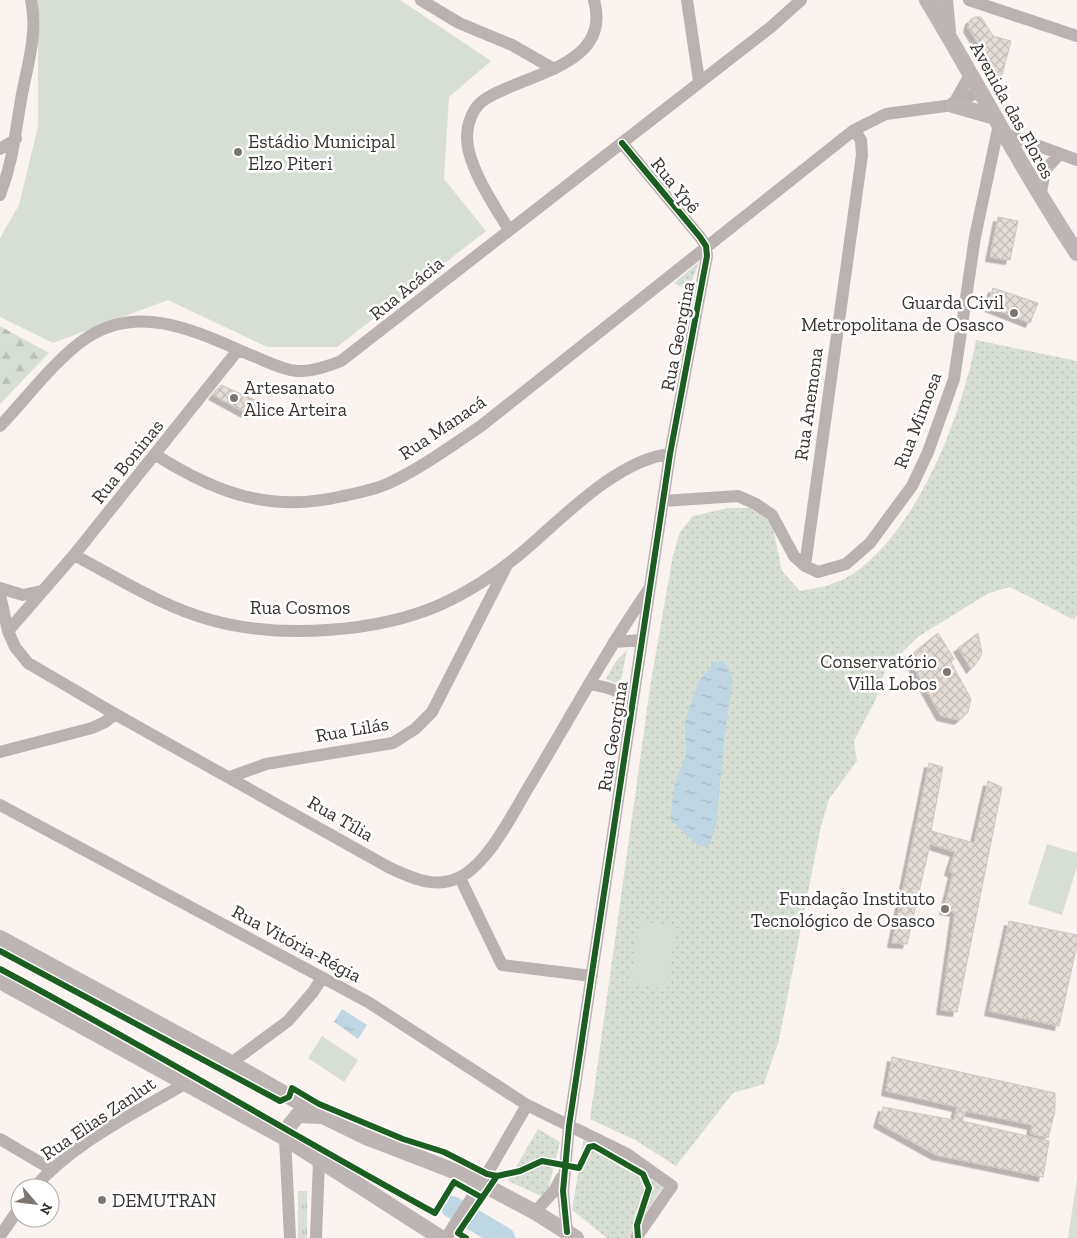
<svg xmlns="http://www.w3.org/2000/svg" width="1077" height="1238" font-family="'Zilla Slab',serif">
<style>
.grass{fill:url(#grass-tufts)}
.forest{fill:url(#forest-firs)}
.park{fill:url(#park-dots)}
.garden{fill:#d7dfd4}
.water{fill:url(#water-ripples)}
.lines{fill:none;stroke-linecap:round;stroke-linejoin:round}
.river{stroke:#bed7e2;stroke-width:22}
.building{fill:url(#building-cross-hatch);stroke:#cbc6c3;filter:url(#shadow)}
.minor{stroke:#b9b2b0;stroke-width:12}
.major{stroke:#bcb5b3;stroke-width:16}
.cycleway-casing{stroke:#fff;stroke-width:9}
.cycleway{stroke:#1b5e20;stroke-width:6}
.poi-dot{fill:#7c7673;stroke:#fff;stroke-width:2}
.labels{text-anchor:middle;stroke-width:5;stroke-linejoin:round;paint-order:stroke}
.street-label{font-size:19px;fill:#383230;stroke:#fff}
.poi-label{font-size:19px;fill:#383230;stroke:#fff;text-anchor:start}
</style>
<defs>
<pattern id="grass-tufts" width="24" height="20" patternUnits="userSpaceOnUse" patternTransform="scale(1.25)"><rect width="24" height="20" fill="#d7dfd4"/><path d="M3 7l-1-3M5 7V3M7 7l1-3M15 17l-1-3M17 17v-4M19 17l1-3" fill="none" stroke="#b9c0b6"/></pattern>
<pattern id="forest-firs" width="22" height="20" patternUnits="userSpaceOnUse" patternTransform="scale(1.25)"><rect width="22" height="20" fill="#d7dfd4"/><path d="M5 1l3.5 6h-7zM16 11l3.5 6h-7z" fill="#b9c0b6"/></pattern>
<pattern id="park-dots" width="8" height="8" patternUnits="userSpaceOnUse" patternTransform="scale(1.25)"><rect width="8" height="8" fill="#d7dfd4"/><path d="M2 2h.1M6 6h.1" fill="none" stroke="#b9c0b6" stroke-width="1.8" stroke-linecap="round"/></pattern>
<pattern id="water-ripples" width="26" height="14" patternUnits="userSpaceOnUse" patternTransform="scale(1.25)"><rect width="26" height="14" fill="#bed7e2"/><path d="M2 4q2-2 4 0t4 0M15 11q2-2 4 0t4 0" fill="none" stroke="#a4b9c2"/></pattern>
<pattern id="building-cross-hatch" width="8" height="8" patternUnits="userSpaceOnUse" patternTransform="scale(1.25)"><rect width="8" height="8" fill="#e4dcd5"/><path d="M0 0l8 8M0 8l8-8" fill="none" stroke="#c4bdb7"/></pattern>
<filter id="shadow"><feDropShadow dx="-4.5" dy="4.5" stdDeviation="0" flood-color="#0004"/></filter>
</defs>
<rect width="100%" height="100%" fill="#faf3f0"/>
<path class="grass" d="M298 1191H307V1238H298Z"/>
<path class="forest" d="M0 326 49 353 0 404Z"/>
<path class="park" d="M699 262 688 291 674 283Z
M976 340 1077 361V615L1074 620 1010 587 989 593 919 636 886 668 875 701 854 741 857 761 829 799 821 826 779 1040 764 1084 733 1093 676 1166 635 1140 590 1119 651 681 673 555 680 532 693 516 728 508H755L772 523 782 571 800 591C818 588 835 585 851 575 917 532 962 416 976 340Z
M627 650 620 685 606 679 616 661Z
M538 1129 560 1142 546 1198 508 1181Z
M584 1137 663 1187 628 1238H607L572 1210Z"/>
<path class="garden" d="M36 0H400L491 61 449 97 444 179 486 231 337 347H267L168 300 53 343 0 317V238L19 205 38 126V37Z
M1047 844 1077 853V867L1062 915 1028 904Z
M640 921 676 927 666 989 630 983Z
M322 1036 358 1060 344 1082 308 1058Z
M1077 1179V1238H1068Z"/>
<path class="water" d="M722 661 728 666 733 679 724 740 716 826 710 844 706 847 697 845 670 819 675 783 686 755 685 721 698 682 710 668 712 663Z
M342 1009 367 1025 358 1039 334 1022Z"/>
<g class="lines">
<path class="river" d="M452 1207 504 1238"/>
</g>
<path class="building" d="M975 17H981L993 36 1011 41 1001 79 968 28 970 20Z
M998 217 1018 221 1010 260 990 257Z
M993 288 1038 303 1030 323 987 306Z
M221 385 257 401 253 414 244 412 213 395Z
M938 633 954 659 951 662 971 699 968 712 959 720 941 716 908 657Z
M978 633 982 653 979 660 971 669 958 648Z
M929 763 943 767 931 831 974 843 988 781 1002 787 957 1012 941 1010 955 912 944 910 953 873 949 871 955 852 930 844 907 944 892 943Z
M1009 921 1077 935V945L1059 1026 989 1011Z
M892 1057 1055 1093V1111L1048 1138 1031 1134 1032 1125 966 1111 962 1121 1049 1141 1043 1177 936 1155 878 1123 883 1107 954 1120 957 1107 886 1091Z"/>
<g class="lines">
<path class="minor" d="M421 0 459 23 512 45 554 69
M687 0 699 81
M969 0 1077 36
M953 105 970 75
M1006 134 1077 160
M0 149 16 139
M0 195C14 158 15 132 22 94 28 63 38 32 31 0
M1040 198 1045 170 1060 154
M509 230C494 205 467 166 467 137 467 124 473 107 484 100 521 74 613 68 594 0
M0 426C26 399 57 357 88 337 145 301 204 336 258 358 270 363 284 370 297 371 312 372 328 366 341 361L771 27 801 0
M156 455C217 494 272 513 343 496 358 493 373 490 387 484 420 469 451 446 481 426L854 130 886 114 953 105 980 91
M663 501 738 496 756 504 772 515 794 556 805 566 818 572 846 564 870 543 912 486 928 452 954 379 975 237 999 124
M74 555C118 578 163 607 211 620 279 639 377 633 442 604 475 589 506 567 533 543 569 511 621 459 670 454
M805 566 862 155 861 140 854 130
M0 588 23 595 41 591
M0 595 8 631 15 647 28 663 115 714 390 868C412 878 434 889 458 878 488 865 514 811 531 783 570 718 606 651 649 589
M8 631 74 555 238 350
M614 642 642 640
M590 684 608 688 633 698
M0 752 92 728 105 722 115 714
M230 777 266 764 393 743 415 729 432 712 506 567
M0 805 368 1002 527 1105 627 1154 672 1186 636 1238
M460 878 502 965 592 976
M231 1063 288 1021 313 992 322 978
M285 1138 290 1238
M0 1139 51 1169
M34 1188C74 1142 134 1114 186 1083
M535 1212 554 1191 561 1178
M567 1232 563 1191 569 1126 670 454 707 256 706 246 700 237 622 143
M0 1236 20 1207
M316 1238 319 1161
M446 1238 487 1174 527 1105"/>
<path class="major" d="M927 0C978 84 1023 172 1077 253
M945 0 948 31
M953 105 995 117
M0 938 231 1063 325 1117 366 1137 467 1176 535 1212 576 1238
M0 981 285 1138 441 1238
M285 1138 290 1125 298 1115 320 1116"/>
<defs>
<path id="cycleway" d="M0 951 280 1101 289 1097 292 1088 319 1104 403 1139 444 1152 487 1174 497 1176 520 1171 542 1161 579 1168 589 1147 594 1146 643 1174 649 1188 637 1225 638 1238
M0 969C147 1047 289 1133 435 1213L454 1182 481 1197
M567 1232 563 1191 569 1126 670 454 707 256 706 246 700 237 622 143
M466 1238 458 1233 497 1176"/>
</defs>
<use href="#cycleway" class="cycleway-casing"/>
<use href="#cycleway" class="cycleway"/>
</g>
<g class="poi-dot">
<circle cx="238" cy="152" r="5"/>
<circle cx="1014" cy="313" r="5"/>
<circle cx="234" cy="398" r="5"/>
<circle cx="947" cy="672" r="5"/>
<circle cx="945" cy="909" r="5"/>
<circle cx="102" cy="1200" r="5"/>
</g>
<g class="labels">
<g class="street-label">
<text transform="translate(1013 110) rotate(61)" y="7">Avenida das Flores</text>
<text transform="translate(676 185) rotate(51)" y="7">Rua Ypê</text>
<text transform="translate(406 288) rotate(-39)" y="7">Rua Acácia</text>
<text transform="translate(677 336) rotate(-79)" y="7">Rua Georgina</text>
<text transform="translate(808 404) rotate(-82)" y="7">Rua Anemona</text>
<text transform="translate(917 420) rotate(-69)" y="7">Rua Mimosa</text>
<text transform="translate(442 427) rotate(-34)" y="7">Rua Manacá</text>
<text transform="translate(127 461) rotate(-51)" y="7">Rua Boninas</text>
<text x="300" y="614">Rua Cosmos</text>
<text transform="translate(352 729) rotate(-10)" y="7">Rua Lilás</text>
<text transform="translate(612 736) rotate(-81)" y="7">Rua Georgina</text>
<text transform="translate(341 818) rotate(30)" y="7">Rua Tília</text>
<text transform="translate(297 943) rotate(28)" y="7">Rua Vitória-Régia</text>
<text transform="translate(98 1118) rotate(-34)" y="7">Rua Elias Zanlut</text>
</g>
<g class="poi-label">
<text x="248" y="148">Estádio Municipal<tspan x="248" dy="22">Elzo Piteri</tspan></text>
<text x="1004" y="309" text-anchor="end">Guarda Civil<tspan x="1004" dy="22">Metropolitana de Osasco</tspan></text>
<text x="244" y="394">Artesanato<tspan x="244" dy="22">Alice Arteira</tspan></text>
<text x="937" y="668" text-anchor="end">Conservatório<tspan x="937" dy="22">Villa Lobos</tspan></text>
<text x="935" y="905" text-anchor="end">Fundação Instituto<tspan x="935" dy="22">Tecnológico de Osasco</tspan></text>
<text x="112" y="1207">DEMUTRAN</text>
</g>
</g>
<g transform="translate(35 1203) rotate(118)"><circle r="24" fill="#ffffff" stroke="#afadac"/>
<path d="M0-4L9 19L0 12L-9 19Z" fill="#7c7673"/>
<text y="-8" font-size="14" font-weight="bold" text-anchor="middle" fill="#383230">N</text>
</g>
</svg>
